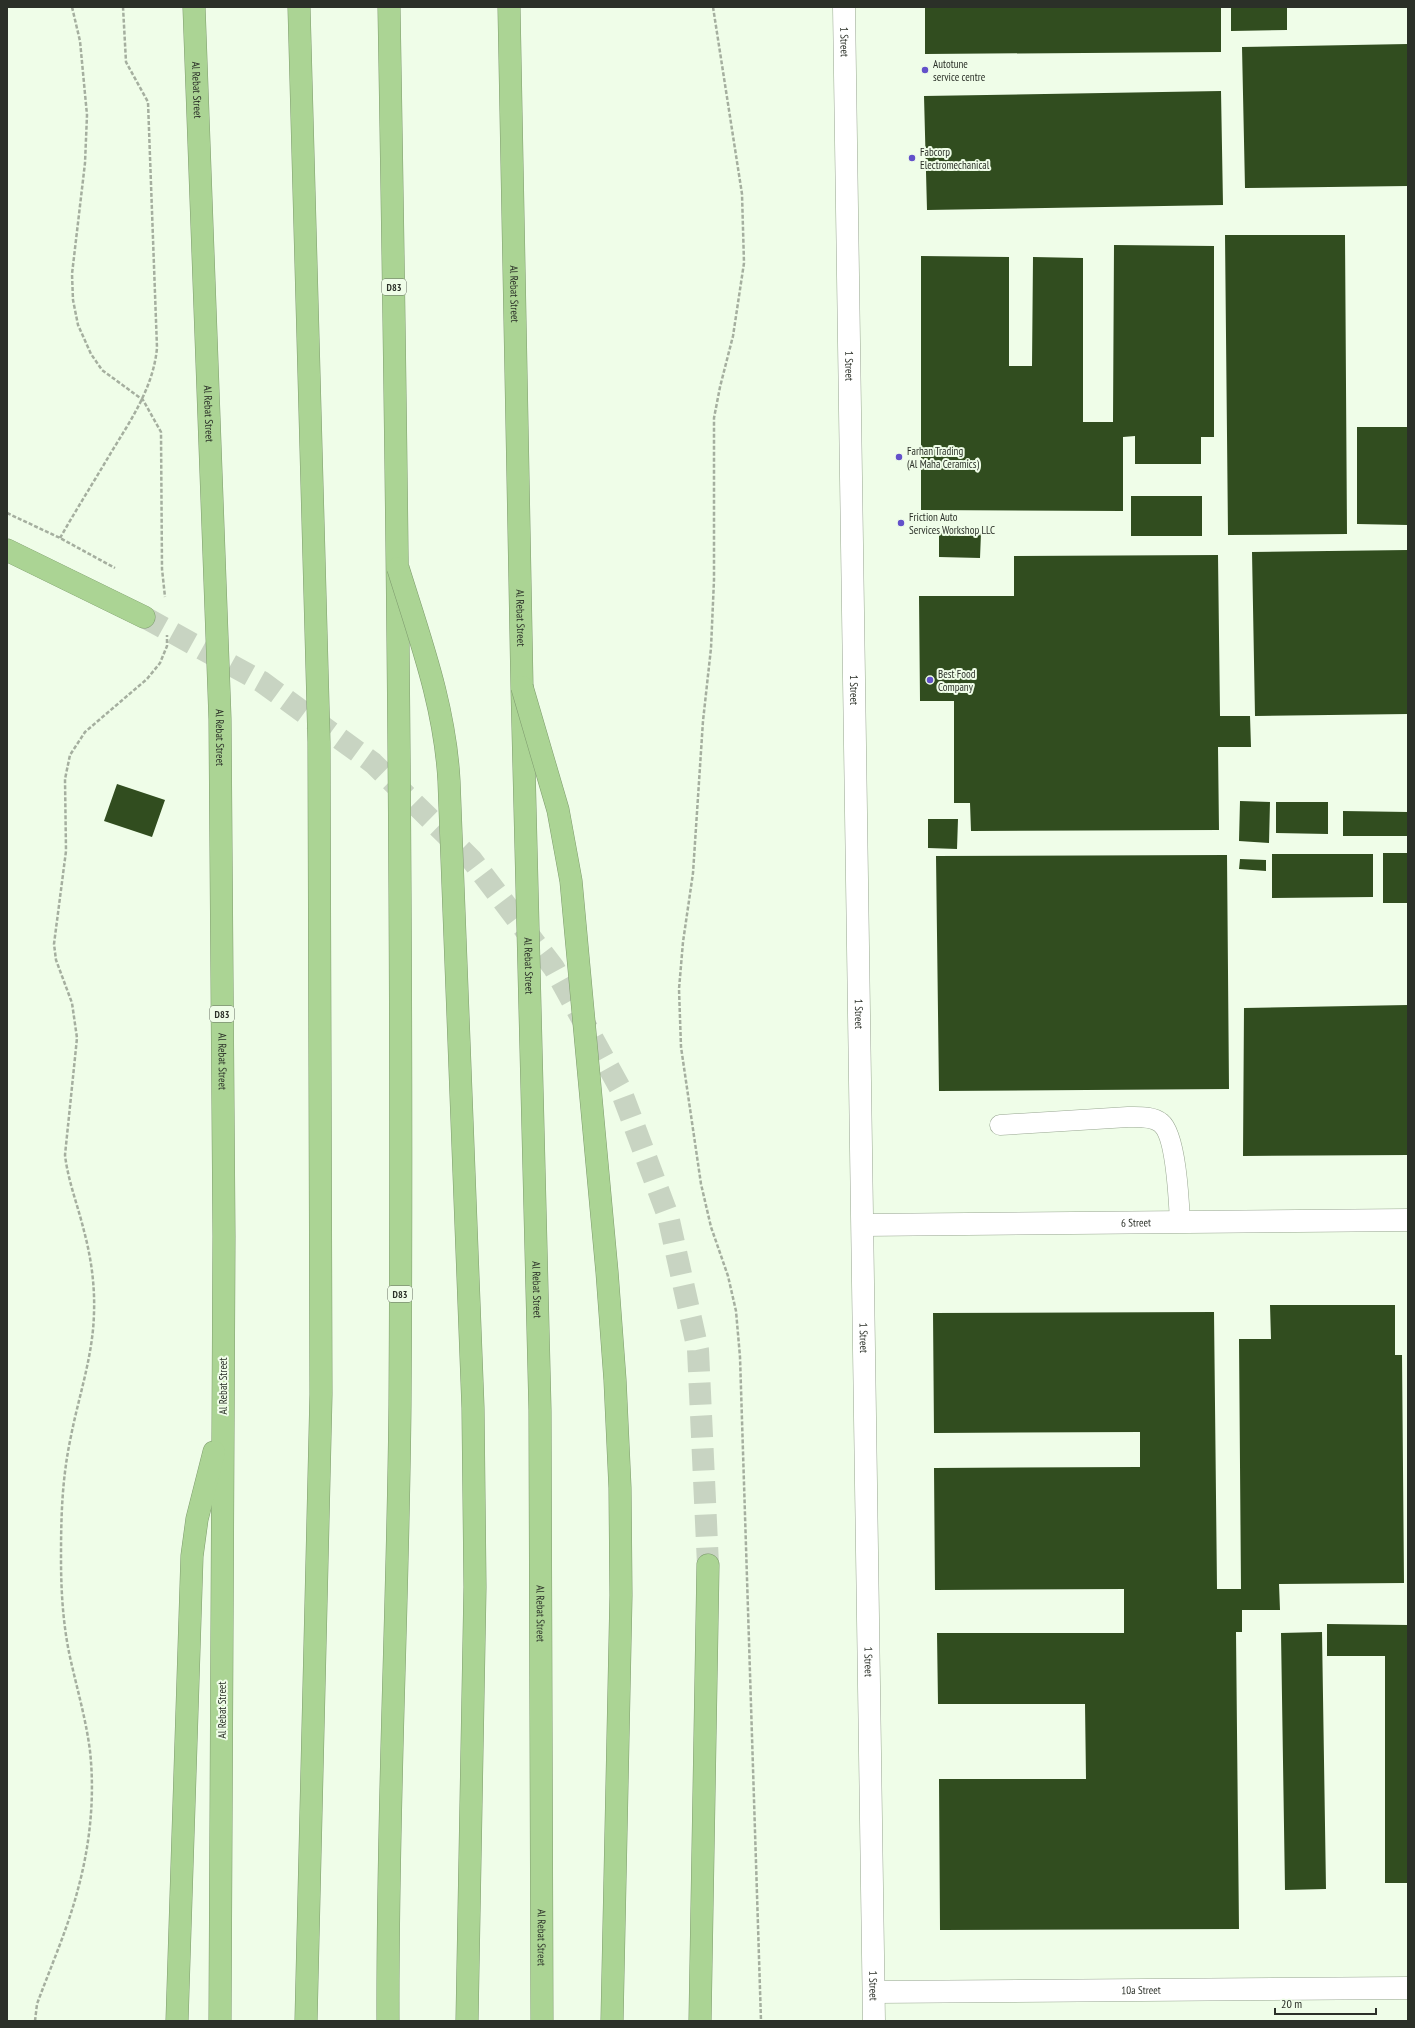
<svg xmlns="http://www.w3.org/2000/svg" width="1415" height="2028" font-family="'PT Sans Narrow',sans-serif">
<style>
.building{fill:#314d1f}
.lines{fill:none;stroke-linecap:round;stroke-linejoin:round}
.motorway-tunnel{stroke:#c8d4c2;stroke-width:22;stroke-dasharray:22 11;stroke-linecap:butt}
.service-casing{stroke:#98a691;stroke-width:21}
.minor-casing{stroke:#98a691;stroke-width:23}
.motorway-casing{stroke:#7e9b6e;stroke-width:23}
.path{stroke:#a5af9f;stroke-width:2.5;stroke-dasharray:4 2;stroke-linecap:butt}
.service{stroke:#fff;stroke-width:20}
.minor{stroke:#fff;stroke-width:22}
.motorway{stroke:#abd494;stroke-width:22}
.motorway-bridge-casing{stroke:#7e9b6e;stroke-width:23;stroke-linecap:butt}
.motorway-bridge{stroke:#abd494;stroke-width:22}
.poi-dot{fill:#6351ca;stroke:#effde8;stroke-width:1.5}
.labels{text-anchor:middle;stroke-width:4;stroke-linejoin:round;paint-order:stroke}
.shield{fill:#effde8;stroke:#666e62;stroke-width:1}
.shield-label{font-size:10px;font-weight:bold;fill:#2b3028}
.street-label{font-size:11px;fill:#2b3028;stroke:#effde8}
.poi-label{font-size:11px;fill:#2b3028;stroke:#effde8;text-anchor:start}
</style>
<rect width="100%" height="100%" fill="#effde8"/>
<path class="building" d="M925 7H1221V52L925 54Z
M1231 7H1287V30L1231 31Z
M1408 44V186L1245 188 1242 47Z
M1221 91 1223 205 927 210 924 96Z
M1225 235H1345L1347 534 1228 535Z
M1114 245 1214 246V437H1201V464H1135V436L1123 437V511L921 510V256L1009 257V366H1032L1033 257 1083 258V422H1113Z
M1357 427H1408V525L1357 524Z
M1131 496H1202V536H1131Z
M939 533H981L980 558 939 557Z
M1408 550V714L1255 716 1252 552Z
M1218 555 1220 716H1250L1251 747H1218L1219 830 971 831 970 803H954V701H920L919 596H1014V556Z
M117 784 165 800 152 837 104 821Z
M1240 801 1270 802 1269 843 1239 841Z
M1276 802H1328V834L1276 833Z
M1343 811 1408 812V836H1343Z
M928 819H958L957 849 928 848Z
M1383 853H1408V903H1383Z
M1272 854H1373V897L1272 898Z
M1227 855 1229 1089 939 1091 936 856Z
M1240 859 1266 860V871L1239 869Z
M1408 1005V1155L1243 1156 1244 1008Z
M1270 1305H1395V1355H1402L1404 1583 1279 1584 1280 1610H1242V1632H1236L1239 1929 940 1930 939 1779H1086L1085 1704H938L937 1633H1124V1589L935 1590 934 1468 1140 1467V1432L934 1433 933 1313 1214 1312 1217 1589H1241L1239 1339H1271Z
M1327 1624 1408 1625V1883H1385V1656H1327Z
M1322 1632 1326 1889 1285 1890 1281 1633Z"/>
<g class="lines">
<path class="motorway-tunnel" d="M144 617 262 682 373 763 471 859 554 968 620 1088 668 1216 698 1350 708 1565"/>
<defs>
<path id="service" d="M1000 1125 1128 1117C1139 1117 1153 1116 1161 1123 1176 1135 1179 1202 1180 1222"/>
<g id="minor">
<path id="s1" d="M844 7 874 2021"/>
<path id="s2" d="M863 1225 1408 1220"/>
<path id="s3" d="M874 1992 1408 1988"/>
</g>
<g id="motorway">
<path id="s4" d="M194 7 220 719 224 1236 220 2021"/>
<path d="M299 7 319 742 321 1394 306 2021"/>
<path id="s5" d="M509 7 522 687 540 1410 542 2021"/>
<path d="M7 550 144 617"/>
<path d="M177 2021 192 1556 197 1519 214 1452"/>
<path d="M388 2021C387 1815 398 1609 400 1404 403 938 397 473 389 7"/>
<path d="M700 2021 708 1565"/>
</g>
</defs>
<use href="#service" class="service-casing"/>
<use href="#minor" class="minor-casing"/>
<use href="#motorway" class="motorway-casing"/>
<path class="path" d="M72 7 80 41 87 115 85 163 72 274 73 300 78 325 91 354 102 370 143 400 161 432 162 569 165 597
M713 7 742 194 744 263 733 336 720 387 714 418V580L711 648 703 721 693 873 683 942 679 989 681 1047 701 1184 711 1227 728 1276 736 1311 740 1357 761 2021
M7 513 60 538 115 568
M60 538C76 510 93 483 109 456 130 421 153 389 157 348L148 102 126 62 123 7
M35 2021 37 2004C51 1966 68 1928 78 1889 90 1845 95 1797 90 1751 86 1719 77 1689 70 1657 63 1625 61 1591 61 1558 61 1516 62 1478 71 1436 79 1395 93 1356 94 1313 95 1285 91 1257 84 1231 78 1206 68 1181 65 1155L77 1038 72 1003 56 960 54 944 66 851 65 779 70 755 85 732 147 679 160 663 167 646V635"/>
<use href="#service" class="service"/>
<use href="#minor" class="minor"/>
<use href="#motorway" class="motorway"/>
<defs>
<path id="motorway-bridge" d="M398 568C420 639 445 706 449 781L473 1408 475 1587 467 2021
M522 687 558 810 571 881 607 1272 615 1380 620 1488 621 1595 612 2021"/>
</defs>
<use href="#motorway-bridge" class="motorway-bridge-casing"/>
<use href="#motorway-bridge" class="motorway-bridge"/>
</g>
<g class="poi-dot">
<circle cx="925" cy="70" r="4"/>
<circle cx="912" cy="158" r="4"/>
<circle cx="899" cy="457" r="4"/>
<circle cx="901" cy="523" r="4"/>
<circle cx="930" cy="680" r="4"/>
</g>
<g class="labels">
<g class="shield">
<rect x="382" y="279" width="24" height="16" rx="3"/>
<rect x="210" y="1006" width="24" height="16" rx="3"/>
<rect x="388" y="1286" width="24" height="16" rx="3"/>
</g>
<g class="shield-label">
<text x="394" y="291">D83</text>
<text x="222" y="1018">D83</text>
<text x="400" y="1298">D83</text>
</g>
<g class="street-label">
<text dy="4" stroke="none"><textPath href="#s1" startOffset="35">1 Street</textPath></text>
<text dy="4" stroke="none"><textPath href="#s4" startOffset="83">Al Rebat Street</textPath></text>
<text dy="4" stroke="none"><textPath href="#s5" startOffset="287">Al Rebat Street</textPath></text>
<text dy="4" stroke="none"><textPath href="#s1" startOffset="359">1 Street</textPath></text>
<text dy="4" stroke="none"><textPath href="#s4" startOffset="407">Al Rebat Street</textPath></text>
<text dy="4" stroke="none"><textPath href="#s5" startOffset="611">Al Rebat Street</textPath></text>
<text dy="4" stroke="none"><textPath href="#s1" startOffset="683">1 Street</textPath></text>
<text dy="4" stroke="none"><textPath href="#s4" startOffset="731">Al Rebat Street</textPath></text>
<text dy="4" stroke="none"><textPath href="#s5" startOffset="959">Al Rebat Street</textPath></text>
<text dy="4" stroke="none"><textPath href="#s1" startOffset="1007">1 Street</textPath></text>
<text dy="4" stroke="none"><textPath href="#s4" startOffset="1055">Al Rebat Street</textPath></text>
<text dy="4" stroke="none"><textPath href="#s2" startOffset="273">6 Street</textPath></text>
<text dy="4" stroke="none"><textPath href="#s5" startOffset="1283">Al Rebat Street</textPath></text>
<text dy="4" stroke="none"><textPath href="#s1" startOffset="1331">1 Street</textPath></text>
<text transform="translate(223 1386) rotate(-90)" y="4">Al Rebat Street</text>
<text dy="4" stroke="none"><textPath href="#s5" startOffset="1607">Al Rebat Street</textPath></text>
<text dy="4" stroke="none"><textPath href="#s1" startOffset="1655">1 Street</textPath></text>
<text transform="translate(222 1710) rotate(-90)" y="4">Al Rebat Street</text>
<text dy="4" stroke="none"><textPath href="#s5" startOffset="1931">Al Rebat Street</textPath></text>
<text dy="4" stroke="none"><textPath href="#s1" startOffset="1979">1 Street</textPath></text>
<text dy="4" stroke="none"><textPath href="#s3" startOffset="267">10a Street</textPath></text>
</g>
<g class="poi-label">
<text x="933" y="68">Autotune<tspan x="933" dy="13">service centre</tspan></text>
<text x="920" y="156">Fabcorp<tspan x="920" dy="13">Electromechanical</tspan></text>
<text x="907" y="455">Farhan Trading<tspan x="907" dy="13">(Al Maha Ceramics)</tspan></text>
<text x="909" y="521">Friction Auto<tspan x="909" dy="13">Services Workshop LLC</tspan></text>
<text x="938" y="678">Best Food<tspan x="938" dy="13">Company</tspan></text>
</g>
</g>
<rect width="1415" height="2028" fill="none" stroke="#2b3028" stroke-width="16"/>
<path d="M1275 2008v6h101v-6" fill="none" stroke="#2b3028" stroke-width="2"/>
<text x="1281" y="2008" font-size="12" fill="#2b3028" stroke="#effde8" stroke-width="3" paint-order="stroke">20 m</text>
</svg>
